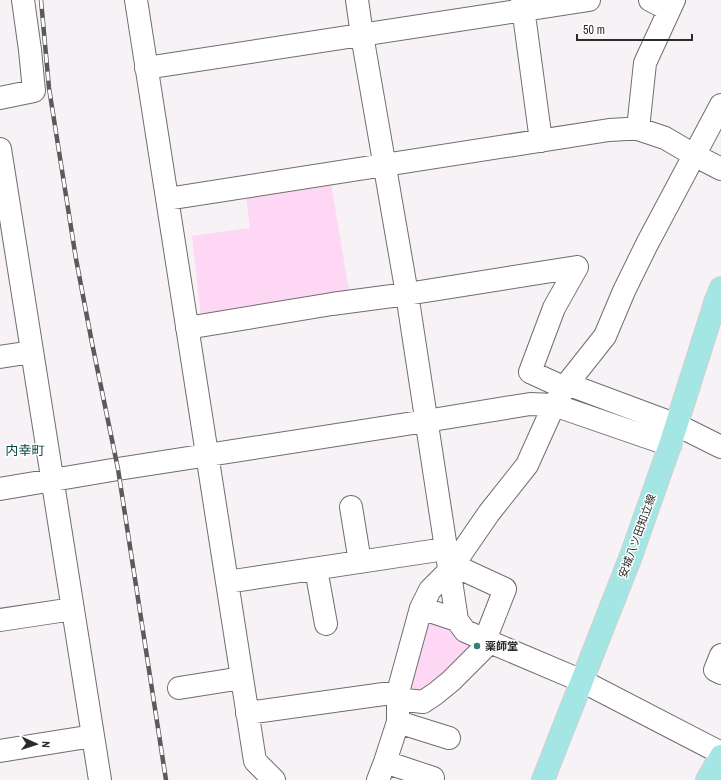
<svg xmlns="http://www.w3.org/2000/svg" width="721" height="780" font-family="'Archivo Narrow','Noto Sans JP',sans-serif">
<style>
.green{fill:#fdd7f3}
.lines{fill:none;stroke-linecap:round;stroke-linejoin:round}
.minor-casing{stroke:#706d6f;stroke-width:24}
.major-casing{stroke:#d1d0d1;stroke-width:24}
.minor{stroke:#fff;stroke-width:22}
.major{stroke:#a4e6e3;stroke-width:22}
.rail-casing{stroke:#5b595b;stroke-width:4.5}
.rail{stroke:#fff;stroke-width:3;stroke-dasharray:9;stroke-linecap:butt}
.poi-dot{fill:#357e7a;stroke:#fff;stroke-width:1.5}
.labels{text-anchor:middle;stroke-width:3;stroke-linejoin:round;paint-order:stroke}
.street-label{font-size:11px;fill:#2c2b2c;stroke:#fff}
.poi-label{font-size:11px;font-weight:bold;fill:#2c2b2c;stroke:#fff;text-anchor:start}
.quarter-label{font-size:13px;fill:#014543;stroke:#fff}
</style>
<rect width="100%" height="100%" fill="#f6f2f5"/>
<path class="green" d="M331 183 349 291 201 317 192 236 250 228 246 197Z
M423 616 482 644 421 699 401 696Z"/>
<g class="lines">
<defs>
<path id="minor" d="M136 0 255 761 274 780
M357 0 362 35 407 294 457 620 465 631 490 642 582 681 721 753
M522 0 541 141
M650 0 669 10
M146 68 589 0
M0 98 34 91 30 50 23 0
M638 129 645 63 674 0
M0 149 100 780
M167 199 609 130 627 129H638L665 138 694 155 721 169
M187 328 332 304 407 294 577 267
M0 357 32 352
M567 384 677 425 721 447
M565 388 530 372 554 308 577 267
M0 489 118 469 426 421 530 404 554 405 670 445
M351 507 360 562
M453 565 505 589 485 640
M316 569 326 624
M227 582 445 549
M421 608 457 620
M0 620 73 609
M721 655 715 670 721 673
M179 688 242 678
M397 699 423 702 435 694 451 681 490 642
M247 713 398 692
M398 722 449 738
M0 751 93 736
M385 762 433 778
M378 780 385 762 398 722V692L421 608 430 590 449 571 489 513 527 465 554 405 567 384 605 336 624 291 647 244 721 105"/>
<path id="major" d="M543 780 631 556 670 445 716 300 721 288
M707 780 721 756"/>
</defs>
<use href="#minor" class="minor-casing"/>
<use href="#major" class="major-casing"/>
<use href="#minor" class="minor"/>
<use href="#major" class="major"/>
<defs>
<path id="rail" d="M41 0 49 88 76 259 92 343 118 469 166 780"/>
</defs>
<use href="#rail" class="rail-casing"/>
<use href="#rail" class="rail"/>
</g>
<circle class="poi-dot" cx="477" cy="646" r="4"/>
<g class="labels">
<g class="street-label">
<text transform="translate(637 536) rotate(-70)" y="4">安城八ツ田知立線</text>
</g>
<g class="poi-label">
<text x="485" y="650">薬師堂</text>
</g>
<g class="quarter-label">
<text x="25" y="455">内幸町</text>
</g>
</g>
<g transform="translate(36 744) rotate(93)" stroke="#ffffff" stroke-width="3" paint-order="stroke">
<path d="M0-3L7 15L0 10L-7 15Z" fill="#2c2b2c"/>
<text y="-6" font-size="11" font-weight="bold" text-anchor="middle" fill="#2c2b2c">N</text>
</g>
<path d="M577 34v6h115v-6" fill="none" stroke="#2c2b2c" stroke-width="2"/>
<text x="583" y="34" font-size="12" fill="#2c2b2c" stroke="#ffffff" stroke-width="3" paint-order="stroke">50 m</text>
</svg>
